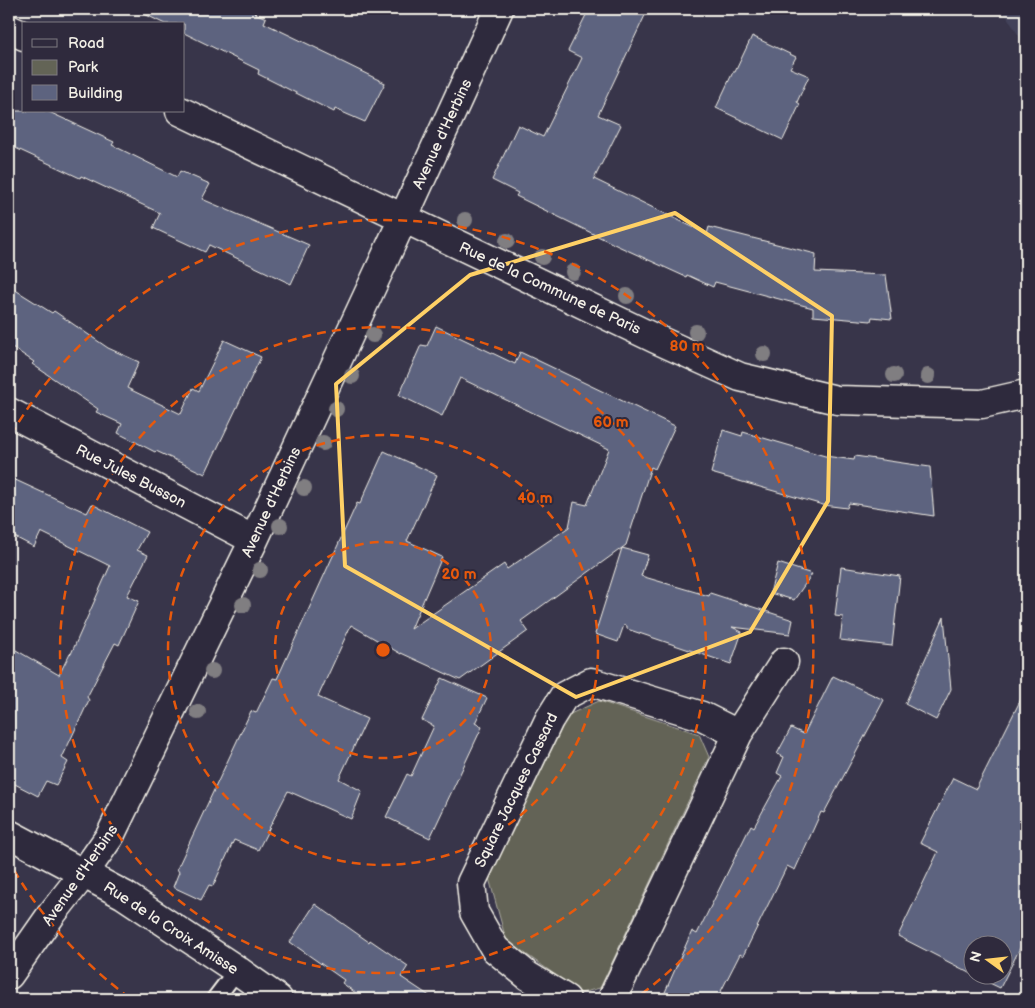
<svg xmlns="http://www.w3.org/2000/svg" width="1035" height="1008" font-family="'Balsamiq Sans',sans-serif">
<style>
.built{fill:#43435a}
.green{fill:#636456;stroke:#acaa9f}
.building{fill:#5d637f;stroke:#f4f1e8}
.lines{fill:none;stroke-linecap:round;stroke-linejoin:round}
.lane-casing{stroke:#f4f1e8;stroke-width:20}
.street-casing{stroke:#f4f1e8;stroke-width:31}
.lane{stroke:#2f2a3d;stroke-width:16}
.street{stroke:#2f2a3d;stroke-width:28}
.tree{fill:#807e81}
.marked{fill:none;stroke:#ffd166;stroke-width:4;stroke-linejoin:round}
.ring{fill:none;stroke:#e8590c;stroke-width:2.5;stroke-dasharray:9 6}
.labels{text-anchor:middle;stroke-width:4;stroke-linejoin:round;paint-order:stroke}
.street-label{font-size:15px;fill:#f4f1e8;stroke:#2f2a3d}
.centre{fill:#e8590c;stroke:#2f2a3d;stroke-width:2.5}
.ring-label{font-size:15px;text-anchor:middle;font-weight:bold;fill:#e8590c;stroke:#2f2a3d;stroke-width:4;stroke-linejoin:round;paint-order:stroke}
</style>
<rect width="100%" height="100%" fill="#38354a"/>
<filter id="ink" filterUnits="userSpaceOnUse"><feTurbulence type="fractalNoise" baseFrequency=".02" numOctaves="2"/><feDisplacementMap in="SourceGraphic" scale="10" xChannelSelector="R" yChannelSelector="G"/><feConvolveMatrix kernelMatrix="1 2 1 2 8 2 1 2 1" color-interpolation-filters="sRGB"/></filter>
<g filter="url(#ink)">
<path class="built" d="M1002 9H1026V47Z"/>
<path class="green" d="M599 701 699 734 709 757 600 988 581 993 506 940 489 878 568 715Z"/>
<path class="building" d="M134 9H247L266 18 264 23 337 58 336 59 385 83 365 122 335 109 334 112 258 74 259 70 184 33V24H165Z
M589 9H648L598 115 621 125 594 179 707 234 709 227 816 254 815 272 886 275 892 319 872 317 871 321 813 316V308L715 282 713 287 687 275 686 277 618 246 516 196 518 193 492 180 518 125 543 137 582 58 568 51Z
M752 36 796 57 790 68 809 76 797 102 800 104 783 140 716 108 733 72H735Z
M9 111H47L114 142 112 145 177 177 180 171 210 184 202 199 309 245 291 284 209 245 205 252 153 228 160 213 81 176 80 178 9 145Z
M9 286 52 313 54 311 108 348 139 362 127 388 181 414 193 388 199 391 224 340 261 357 205 474 156 451 155 452 118 433 122 424 96 412 98 409 32 364 34 362 9 345Z
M436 326 515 364 520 352 675 426 655 469 651 467 626 545 622 548 648 555 641 576 709 596 710 593 793 620 790 634 732 627 742 632 731 664 627 629V626L624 625 618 642 595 634 622 548 521 621 528 631 460 680 401 653V654L351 625 318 697 367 719 339 779 362 791 351 819 288 791 258 850 234 840 213 886 209 885 201 900 173 887 179 872 177 869 251 711 256 713 273 678 277 679 357 503 360 504 384 451 437 475 407 541 442 557 411 629 504 564 507 569 569 527 574 502 587 505 609 449 460 378 442 416 399 395 421 345 427 346Z
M723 430 742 436 743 432 825 456 854 460 855 456 930 467 934 516 849 503 847 508 823 505 711 473Z
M9 477 87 513 92 504 147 532 137 550 148 555 127 596 139 601 119 645 115 643 87 697 89 700 62 758 68 762 56 785 46 781 38 796 9 781V646L59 675 70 653 71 654 110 566 41 532 34 547 9 534Z
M778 563 812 574 794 600 770 593Z
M841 567 900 576 892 646 840 640 843 617 835 616Z
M944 617 951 689 936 720 905 704Z
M833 676 884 700 824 813 821 812 795 870 787 866 743 956 740 954 717 999H662L692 931 697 934 751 825 754 827 782 776 777 773 784 757 777 754 791 728 804 734Z
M442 678 487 698 475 723 482 727 430 838 386 817 407 774 411 776 434 726 422 720Z
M1026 689V936L1000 988 975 976H1002V946H972V974L898 936 938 852 920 843 953 778 976 789Z
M315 904 369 942 370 940 408 966 401 977 434 999H364L342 983 344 980 290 942Z"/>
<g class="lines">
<defs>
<path id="lane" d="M215 999 237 970"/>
<path id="street" d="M9 29 24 36
M180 111 656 339 740 377 837 400 982 404 1026 394
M9 412 254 540
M9 834 124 895 237 970 278 999
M9 975 51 915 84 873 110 836 254 540 379 271 499 9
M566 999 528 976 495 949 474 912 471 883 549 720 564 696 591 682 702 716 738 734
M612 999 738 734 784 662"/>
</defs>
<use href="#lane" class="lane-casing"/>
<use href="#street" class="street-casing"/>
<use href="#lane" class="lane"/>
<use href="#street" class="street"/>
</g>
<g class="tree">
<circle cx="465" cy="220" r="8"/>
<circle cx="507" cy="241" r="8"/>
<circle cx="542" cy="257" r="8"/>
<circle cx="573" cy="272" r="8"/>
<circle cx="627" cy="296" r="8"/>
<circle cx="696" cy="332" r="8"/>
<circle cx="373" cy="335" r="8"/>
<circle cx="764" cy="354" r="8"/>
<circle cx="894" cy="375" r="8"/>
<circle cx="352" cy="376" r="8"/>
<circle cx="928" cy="376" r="8"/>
<circle cx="336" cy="409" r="8"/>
<circle cx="323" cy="443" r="8"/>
<circle cx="304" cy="488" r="8"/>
<circle cx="280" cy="526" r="8"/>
<circle cx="260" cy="570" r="8"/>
<circle cx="243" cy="605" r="8"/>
<circle cx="212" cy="671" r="8"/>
<circle cx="198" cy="712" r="8"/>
</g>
</g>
<path class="marked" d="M675 213 832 316 828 501 750 632 576 697 345 566 336 384 470 275Z"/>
<g class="ring">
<circle cx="383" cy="650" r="108"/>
<circle cx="383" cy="650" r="215"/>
<circle cx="383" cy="650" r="323"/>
<path d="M130 998A430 430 0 0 1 11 865M11 435A430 430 0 1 1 636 998"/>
</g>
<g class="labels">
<g class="street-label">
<text transform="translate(442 134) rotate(-65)" y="5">Avenue d'Herbins</text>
<text transform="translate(550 288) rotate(25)" y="5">Rue de la Commune de Paris</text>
<text transform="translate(131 476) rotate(27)" y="5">Rue Jules Busson</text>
<text transform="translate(271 502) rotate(-65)" y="5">Avenue d'Herbins</text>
<text transform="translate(516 790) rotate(-64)" y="5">Square Jacques Cassard</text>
<text transform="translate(80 875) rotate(-55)" y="5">Avenue d'Herbins</text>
<text transform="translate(171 928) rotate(33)" y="5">Rue de la Croix Amisse</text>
</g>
</g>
<circle cx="383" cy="650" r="8" class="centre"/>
<g class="ring-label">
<text x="687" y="351">80 m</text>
<text x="611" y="427">60 m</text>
<text x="535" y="503">40 m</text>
<text x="459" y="579">20 m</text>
</g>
<rect width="1035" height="1008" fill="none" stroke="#2f2a3d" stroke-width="30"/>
<rect x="15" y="15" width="1005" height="978" fill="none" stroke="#f4f1e8" stroke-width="2" filter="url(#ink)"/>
<rect x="22" y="22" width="162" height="90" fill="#2f2a3d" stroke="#7e7a81"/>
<rect x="32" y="39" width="25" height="8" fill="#2f2a3d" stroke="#7e7a81"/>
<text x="68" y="48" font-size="15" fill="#f4f1e8">Road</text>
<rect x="32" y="60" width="25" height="15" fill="#636456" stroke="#7e7a81"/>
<text x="68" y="72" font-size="15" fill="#f4f1e8">Park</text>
<rect x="32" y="85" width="25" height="15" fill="#5d637f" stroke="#7e7a81"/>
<text x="68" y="98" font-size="15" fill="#f4f1e8">Building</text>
<g transform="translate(988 960) rotate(285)"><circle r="24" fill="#2f2a3d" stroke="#7e7a81"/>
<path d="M0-4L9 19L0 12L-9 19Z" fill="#ffd166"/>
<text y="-8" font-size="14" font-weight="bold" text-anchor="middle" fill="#f4f1e8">N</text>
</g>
</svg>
